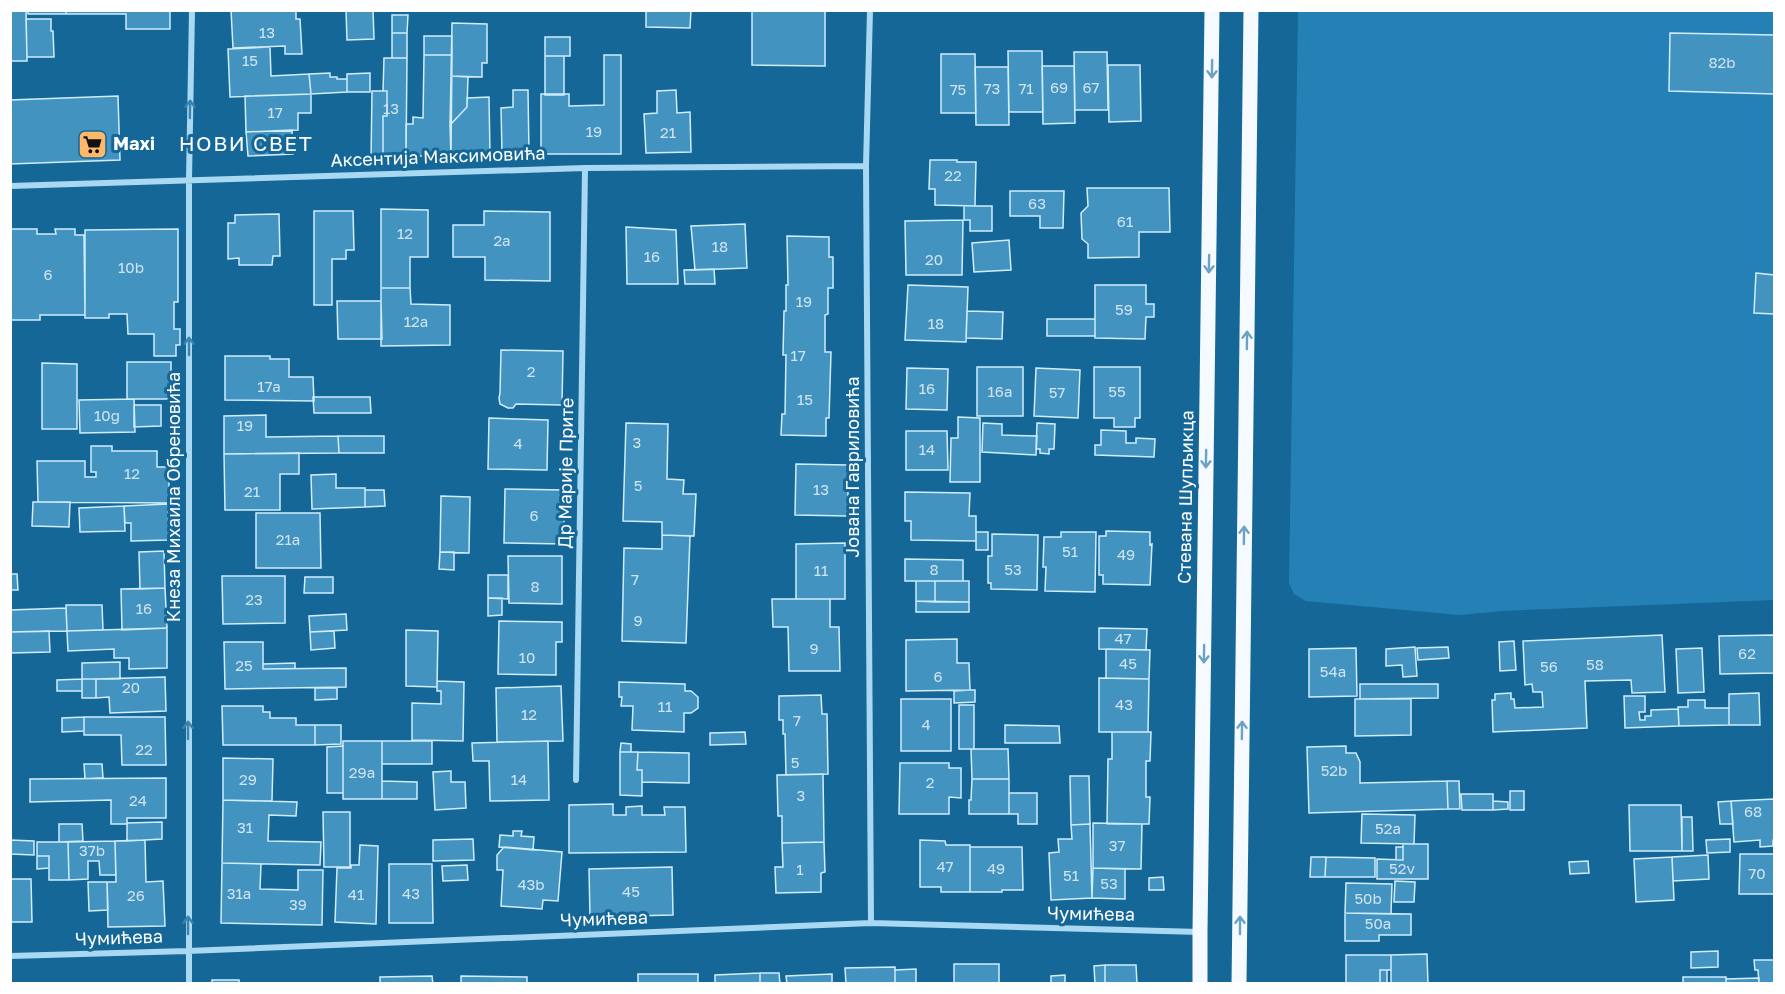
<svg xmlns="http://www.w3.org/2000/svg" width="1785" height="994" font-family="'Golos Text',sans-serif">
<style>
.green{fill:#2581b5}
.building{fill:#4393c1;stroke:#d0edfc;stroke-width:1.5}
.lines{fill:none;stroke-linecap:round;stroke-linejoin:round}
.street{stroke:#a9d8f2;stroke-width:6}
.primary{stroke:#f4faff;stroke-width:15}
.oneway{stroke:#6ea2c1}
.oneway2{stroke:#3a83ae}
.labels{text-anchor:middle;stroke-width:6;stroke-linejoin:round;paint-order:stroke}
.number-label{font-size:15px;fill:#d0e4f0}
.poi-label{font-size:18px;font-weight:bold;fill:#fff;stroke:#156798;text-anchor:start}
.street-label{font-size:18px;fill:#fff;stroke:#156798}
.quarter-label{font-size:21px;letter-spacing:1.5px;fill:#fff;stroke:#156798}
</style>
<rect width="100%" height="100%" fill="#156798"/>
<path class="green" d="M1298 11H1774V600L1502 611 1460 615 1306 601 1294 594 1289 583Z"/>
<path class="building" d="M10 10H26L27 61H10Z
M28 10H66V14H28Z
M66 10H170V29H126V14H66Z
M231 10H296V19H300L302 54H285V46L233 48Z
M346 10H373L374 39 347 40Z
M646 10H691L690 28 646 27Z
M752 10H825V66L752 65Z
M392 15H408L407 33H392Z
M26 19H51V31H53L54 57H27Z
M452 23 487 24V63H482V77L451 76Z
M392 33H407V58H392Z
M1670 33 1774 35V94L1669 91Z
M424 36H452V55H424Z
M545 37H570V56H545Z
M270 47 271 76 309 74 311 94 230 97 228 49Z
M1008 51H1042L1043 112H1009Z
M1074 52H1107L1108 110H1075Z
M941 54H975L976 113H941Z
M424 55H452L451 156H406V124H413V117L423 118Z
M604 55H621V154H541V94H569V106L604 105Z
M545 56H564V95H545Z
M384 58H407L406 159H383V116H387V91H383Z
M1108 65H1140L1141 121 1109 122Z
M1042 66H1074L1075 123 1043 124Z
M975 67H1008L1009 125H976Z
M330 73V77H337V79H347V92L311 94 309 74Z
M370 73V92H347V74Z
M451 76 468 77 467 107 450 125Z
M513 90H528L529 154H502L501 108 513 107Z
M676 90 677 113 690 112 691 152 646 153 644 114 657 113V91Z
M372 91H387V116H383V159H371Z
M311 94V113H298V130L246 132 245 96Z
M118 96 120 160 10 164V100Z
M489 97 490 155 451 156 450 125 467 107V98Z
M292 130 293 154 248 156 246 132Z
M930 160H957V162H976L975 206 935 205V189H929Z
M1087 188H1169L1170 232H1139V257L1088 258V244L1082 239 1081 213 1088 206Z
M1010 191H1064L1063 228H1040V216H1010Z
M964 206H992V231H970V220H964Z
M381 209 428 210V257H410V288H381Z
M314 211H353L354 250H346V259H332V305H314Z
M484 211 550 212V281L485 280V257H453V225H484Z
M279 214 280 256H273L272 265H239V258L228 259V223H235V215Z
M963 220 962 275H906L905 221Z
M745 224 747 268 695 270 691 226Z
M626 227 676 230 678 284H627Z
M10 229H37V234H56L55 229H75V235H84L85 315H40V320H10Z
M178 229V302H174V329H180V345H176V356H154V334H128L127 314H109V318H85V230Z
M787 236 829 237V257H833V288H828V314L825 315V352H831L829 418H826V436L781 435 782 414H785L786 355H783L784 311H786V285H788Z
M1009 240 1011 270 974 272 972 243Z
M714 269 715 284H685L684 270Z
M1756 273 1774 275V314L1754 313Z
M908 285 968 287 966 342 905 340Z
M1095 285H1146V304H1154V317H1146L1145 339 1095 338Z
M381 288H410L411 304 450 305V345L381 346Z
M337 301H381L382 339H338Z
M967 311 1003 312 1002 339 966 338Z
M1047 319H1095V336H1047Z
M501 350 563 351 562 405 516 404 513 408H508L500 404 499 398 500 393Z
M225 356H270V359H289V377H313L314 401 225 400Z
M127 362H171V399H127Z
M42 363 77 364V429H42Z
M977 367H1023V416H977Z
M1094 367H1140V418H1135V427H1114V418H1094Z
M907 368 948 369 947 410 906 409Z
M1036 368 1080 370 1078 418 1034 416Z
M313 397H370L371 413H314Z
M134 399 135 432 80 433 79 400Z
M134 405H161V426L134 427Z
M266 415V437L338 436 339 453 224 454V416Z
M958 417 980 418V482H950L951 438H958Z
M489 418 548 420 547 470 488 469Z
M626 423 668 424 667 479 684 480 683 494H696L694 536 662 535V522L623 521Z
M983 423 1002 424V435L1037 436 1036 455 982 452Z
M1037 423 1055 424 1054 449H1049V454L1040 453V449H1036Z
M1101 430 1126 431V443H1136V438L1155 439 1154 457 1095 455V445H1101Z
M906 431H947L948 470H906Z
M338 436H384V453H339Z
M91 446H112V451H157V467H169V503L38 502 37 461H85V477H96V472H91Z
M299 453V474H280V510H225L224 454Z
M796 464 848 465V516L795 515Z
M336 474V488H365V507L312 509 311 475Z
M505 489 564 490V544L504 543Z
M365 490H384L385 506 365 507Z
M905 492 970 493 969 516H976V541L911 540V521H905Z
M441 496 470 497 469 553 440 552Z
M33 502H70L69 527 32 526Z
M168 504 169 540 131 541V523H125L124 506Z
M124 506 125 531 80 532 79 508Z
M256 513H320L321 568H256Z
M1106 531 1150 532V545L1152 544 1150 585 1103 584V575H1099V536H1106Z
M976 532H988V550H976Z
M1061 532H1096L1095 592 1045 591 1046 567H1043L1044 537H1061Z
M992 534 1038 535 1037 590 991 589V583H988V556H992Z
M662 535 690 536 686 643 622 641 624 548 662 549Z
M845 543V599H796V544Z
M164 551 165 588 140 589 139 552Z
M440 552H454V570L439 569Z
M508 556H562V604L509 603Z
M905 559 963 560V581H905Z
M10 574H17L18 590H10Z
M488 575H508V599L488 598Z
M222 576H285V623L223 624Z
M305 577H333V593H304Z
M916 581H935V602L916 601Z
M935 581H969V602H935Z
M165 588 167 628 122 630 121 589Z
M488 598H502V615L488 616Z
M772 599H830V627H839L840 671H789L788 627H773Z
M916 601 969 602V612H916Z
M66 605H102L103 630 67 631Z
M66 608 67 631 10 632V610Z
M346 614 347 630 310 632 309 616Z
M499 621 562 622V642H556V675L498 674Z
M167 628V668L129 669V658H114V649L68 651 67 631Z
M1099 628 1147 629 1146 650 1099 649Z
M406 630 438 631 437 687 406 686Z
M49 631 50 652 10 653V632Z
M334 631 335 648 311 650 310 632Z
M1662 635 1665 692 1632 693 1631 680 1585 681 1587 728 1493 732 1492 700H1495V694L1511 693V699H1514L1515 708 1543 707 1542 692H1533L1532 684 1525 685 1523 641Z
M1774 635V673L1720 674 1719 636Z
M957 639V663H969L970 690 906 691V640Z
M1514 641 1516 670 1500 671 1499 642Z
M224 642H263V669L346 668V687L225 689Z
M1415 647 1417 676 1403 677 1402 665 1386 666V649Z
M1448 647 1449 658 1418 660 1417 648Z
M1356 648 1357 696 1309 697V649Z
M1702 648 1704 692 1678 693 1676 649Z
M1106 649 1150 650 1149 679 1106 678Z
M120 662V679H82V663Z
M295 663V669H263V664Z
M165 677 166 711 110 713 109 697 96 698V679Z
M1099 678 1149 679 1148 732H1099Z
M82 679V691H57V680Z
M82 679H96V698H82Z
M437 681 464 682 463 741 412 740V703L441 704V691H437Z
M619 682 685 684V691H691L698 697V708L691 713H684V732L632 730 633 706H621L622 697H619Z
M1360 684H1438V698L1360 699Z
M561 686 563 741 497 742 496 688Z
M315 688H337V699L315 700Z
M970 690H975V702L954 703V691Z
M1759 693 1760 725H1729V694Z
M821 695 822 714H827L828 774 786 775 785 734H783V720H779V696Z
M1624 696H1645V712H1639L1640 720H1645V716H1651V710L1678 709 1679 726 1625 728Z
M901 699H951V751H901Z
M1355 699H1411V735L1355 736Z
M1688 700H1705V708H1729V725L1679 726 1678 707H1688Z
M959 705H974V749H959Z
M222 706H263V712H270V718H296V725H315V745H223Z
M84 717V731L62 732V718Z
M84 717H165L166 765H122L121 735H84Z
M315 725H341V744L315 745Z
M1005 725 1059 726 1060 743H1005Z
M745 732 746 744 710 745V733Z
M1112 732H1151L1150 761H1146V797H1150L1149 824H1107L1108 759H1112Z
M343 741H382V799H343Z
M382 741H432V764H382Z
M548 741 549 800 490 801 489 761H473L472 743Z
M621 743 631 744V752H620Z
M343 746V793H327V747Z
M1346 746V753H1356L1360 762V783L1447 781 1448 809 1309 813 1307 747Z
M971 749H1008L1009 779H972Z
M620 752H638L637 770H642V796L620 795Z
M638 752 689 753V783L642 782V770H637Z
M223 758 273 759 272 801 223 800Z
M900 763H949V768H961V798L949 797V814H899Z
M84 764H102L103 778 85 779Z
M451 771V782H465L466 808 435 810 433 772Z
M823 774 824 842 782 843V816H778L777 775Z
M1070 776H1089L1090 824 1071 825Z
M166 778V818H127V824H111V800L30 802V779Z
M972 779H1009V814H969V800H971Z
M382 781 417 782V799H382Z
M1447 781H1459L1460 809H1448Z
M1510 791H1524V810H1510Z
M1009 793H1037V824H1018V814H1009Z
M1461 794H1493V810H1462Z
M1774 799V839L1773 840V846L1760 847V840L1734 842 1731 801Z
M223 800 297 802 296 816 269 815 268 841 321 842 320 865 222 863Z
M1493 801 1508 802V809L1493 810Z
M1731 801 1733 824H1720L1718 802Z
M613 804V815H626V807L642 806V815H665L664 807H685L686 852 569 853V805Z
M1629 805H1681L1682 851H1630Z
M323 812H350V867H324Z
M1362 814 1415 815 1414 844 1361 843Z
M1682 817H1692L1693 851H1682Z
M162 822V839L127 841V823Z
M1093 823 1142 824 1141 869 1093 868Z
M59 824H82L83 841 59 842Z
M1090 824 1092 898 1051 900 1049 853 1059 852 1058 839H1072L1071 825Z
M513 831H522L521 836 534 837 533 850 499 847 500 835 513 836Z
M473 839 474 860 433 861V840Z
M1730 839V852L1707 853 1706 840Z
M10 840 34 841V855L10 854Z
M145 840 146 882 163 881 165 926 108 927 107 882H116L115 841Z
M920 840 945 841 946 845H970V892H941V887H920Z
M115 841 116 875H100L99 861H88V879L69 880 68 842Z
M37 842H68L69 880H49V856H37Z
M824 842 825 872 821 873V892L776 893 775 867H783L782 843Z
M1403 844H1428V879H1377V859L1403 860Z
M360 845 378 846 376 924 335 922 337 868H351V865H359Z
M504 847 562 852 558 901 543 900 542 909 501 906 503 870H497V855Z
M970 847H1022L1023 890H1002V892H970Z
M1396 847H1403V860H1396Z
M1740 854H1774V894H1739Z
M1708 855 1709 879 1673 881 1672 857Z
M37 856H49V868L37 869Z
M1311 857H1326L1325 877H1310Z
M1326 857 1375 858V877H1325Z
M1672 857 1674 900 1636 902 1634 859Z
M1588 861 1589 873 1570 874 1569 862Z
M222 863 261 864 260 889 298 890V870H323L322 925 221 923Z
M389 864H432L433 923H389Z
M467 865 468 880 443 881 442 866Z
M672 867 673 915 590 917 589 869Z
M1093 868 1125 869V899L1092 898Z
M1163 877 1164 890H1149V878Z
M10 879H31L32 922H10Z
M1395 881 1415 882 1414 902H1394Z
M88 882H107L108 910 89 911Z
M1346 883 1392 884 1391 914 1345 913Z
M1345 913 1411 914V935H1379V941H1345Z
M1718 951V967L1691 968V952Z
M1427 954 1428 984H1391V955Z
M1346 955H1391V970H1380V984H1346Z
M1754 960H1774V984H1759L1758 970H1755Z
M954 964H999V984H954Z
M1105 965V984H1095L1094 966Z
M1105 965H1136L1137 984H1105Z
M895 967V984H846L845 968Z
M916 969V984H895V970Z
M1380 970H1387V984H1380Z
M760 973H779L780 984H760Z
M760 973V984H715V975Z
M638 974H698V984H638Z
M832 974V984H787L786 976Z
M1065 975V984H1051V976Z
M432 976 433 984H380V977Z
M461 976 527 977V984H461Z
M1683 977H1726V984H1683Z
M1759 978V984H1726V979Z
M212 980H239V984H212Z"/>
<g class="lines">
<path class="street" d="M870 10 866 166 871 923
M10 186 585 168 866 166
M576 780 585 168
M10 956 188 951 871 923 1200 932
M189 984V180L192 10"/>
<path class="primary" d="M1200 984V932L1212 10
M1239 984 1251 10"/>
</g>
<defs><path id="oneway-shaft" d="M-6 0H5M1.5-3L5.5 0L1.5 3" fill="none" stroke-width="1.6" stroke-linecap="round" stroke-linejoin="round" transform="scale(1.5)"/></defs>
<g class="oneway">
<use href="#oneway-shaft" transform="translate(1212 69) rotate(91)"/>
<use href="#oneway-shaft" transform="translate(1209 264) rotate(91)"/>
<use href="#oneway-shaft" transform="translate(1247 340) rotate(-89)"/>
<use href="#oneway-shaft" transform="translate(1206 459) rotate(91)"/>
<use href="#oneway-shaft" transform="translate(1244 535) rotate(-89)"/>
<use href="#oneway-shaft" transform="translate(1204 654) rotate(91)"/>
<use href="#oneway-shaft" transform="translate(1242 730) rotate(-89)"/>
<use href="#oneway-shaft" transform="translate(1240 925) rotate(-90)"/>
</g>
<g class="oneway2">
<use href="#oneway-shaft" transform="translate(190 109) rotate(-89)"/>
<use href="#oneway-shaft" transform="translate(189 346) rotate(-90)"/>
<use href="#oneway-shaft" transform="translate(188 730) rotate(-90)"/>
<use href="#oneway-shaft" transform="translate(188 925) rotate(-90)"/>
</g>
<defs>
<symbol id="supermarket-square" viewBox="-11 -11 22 22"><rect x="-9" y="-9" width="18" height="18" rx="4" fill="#ffb86a" stroke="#156798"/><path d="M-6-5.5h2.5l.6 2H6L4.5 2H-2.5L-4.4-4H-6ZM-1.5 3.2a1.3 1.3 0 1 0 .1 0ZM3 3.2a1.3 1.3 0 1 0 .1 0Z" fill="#111"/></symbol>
</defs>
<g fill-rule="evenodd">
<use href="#supermarket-square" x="76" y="128" width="33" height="33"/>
</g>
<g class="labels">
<g class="number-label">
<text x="267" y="38">13</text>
<text x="250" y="66">15</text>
<text x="1722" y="68">82b</text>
<text x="1059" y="93">69</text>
<text x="1091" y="93">67</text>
<text x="992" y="94">73</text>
<text x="1026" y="94">71</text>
<text x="958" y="95">75</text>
<text x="391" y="114">13</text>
<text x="275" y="118">17</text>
<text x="594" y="137">19</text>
<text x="668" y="138">21</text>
<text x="953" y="181">22</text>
<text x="1037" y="209">63</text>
<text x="1125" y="227">61</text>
<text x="405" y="239">12</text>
<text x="502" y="246">2a</text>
<text x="720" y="252">18</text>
<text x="652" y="262">16</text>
<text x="934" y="265">20</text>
<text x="131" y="273">10b</text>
<text x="48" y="280">6</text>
<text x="804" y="307">19</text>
<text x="1124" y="315">59</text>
<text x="416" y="327">12a</text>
<text x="936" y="329">18</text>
<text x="798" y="361">17</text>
<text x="531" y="377">2</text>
<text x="269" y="392">17a</text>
<text x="927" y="394">16</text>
<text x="1000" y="397">16a</text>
<text x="1117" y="397">55</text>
<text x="1057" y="398">57</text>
<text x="805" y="405">15</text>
<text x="107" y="421">10g</text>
<text x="245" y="431">19</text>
<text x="637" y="448">3</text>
<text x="518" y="449">4</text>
<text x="927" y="455">14</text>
<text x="132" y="479">12</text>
<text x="638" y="491">5</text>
<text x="821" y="495">13</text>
<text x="252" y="497">21</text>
<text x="534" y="521">6</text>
<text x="288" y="545">21a</text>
<text x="1070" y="557">51</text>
<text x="1126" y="560">49</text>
<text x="934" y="575">8</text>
<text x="1013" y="575">53</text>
<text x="821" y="576">11</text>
<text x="635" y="585">7</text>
<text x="535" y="592">8</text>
<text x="254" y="605">23</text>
<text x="144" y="614">16</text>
<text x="638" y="626">9</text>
<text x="1123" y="644">47</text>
<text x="814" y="654">9</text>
<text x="1747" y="659">62</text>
<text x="527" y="663">10</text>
<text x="1128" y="669">45</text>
<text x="1595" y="670">58</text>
<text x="244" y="671">25</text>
<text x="1549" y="672">56</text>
<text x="1333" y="677">54a</text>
<text x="938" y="682">6</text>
<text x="131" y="693">20</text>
<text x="1124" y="710">43</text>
<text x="665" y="712">11</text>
<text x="529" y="720">12</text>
<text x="797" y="726">7</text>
<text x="926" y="730">4</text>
<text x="144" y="755">22</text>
<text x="795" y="768">5</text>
<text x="1334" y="776">52b</text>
<text x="362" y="778">29a</text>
<text x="248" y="785">29</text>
<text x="519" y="785">14</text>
<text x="930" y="788">2</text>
<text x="801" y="801">3</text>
<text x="138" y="806">24</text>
<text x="1753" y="817">68</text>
<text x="245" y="833">31</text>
<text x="1388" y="834">52a</text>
<text x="1117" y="851">37</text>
<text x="92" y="856">37b</text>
<text x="945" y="872">47</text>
<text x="996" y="874">49</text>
<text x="1402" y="874">52v</text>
<text x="800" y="875">1</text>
<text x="1757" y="879">70</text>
<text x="1071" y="881">51</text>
<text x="1109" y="889">53</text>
<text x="531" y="890">43b</text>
<text x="631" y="897">45</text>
<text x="239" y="899">31a</text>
<text x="411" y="899">43</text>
<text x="356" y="900">41</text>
<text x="136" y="901">26</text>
<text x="1368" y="904">50b</text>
<text x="298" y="910">39</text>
<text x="1378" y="929">50a</text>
</g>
<g class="poi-label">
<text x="113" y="150">Maxi</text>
</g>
<g class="street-label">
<text transform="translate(438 157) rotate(-2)" y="6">Аксентија Максимовића</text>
<text transform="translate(853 467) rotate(-90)" y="6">Јована Гавриловића</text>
<text transform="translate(566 473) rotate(-89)" y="6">Др Марије Прите</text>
<text transform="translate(174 497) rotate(-90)" y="6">Кнеза Михаила Обреновића</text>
<text transform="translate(1186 497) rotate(-89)" y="6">Стевана Шупљикца</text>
<text transform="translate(1091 914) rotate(1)" y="6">Чумићева</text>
<text transform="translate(604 919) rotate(-2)" y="6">Чумићева</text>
<text transform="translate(119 938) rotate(-2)" y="6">Чумићева</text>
</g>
<g class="quarter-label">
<text x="246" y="151">НОВИ СВЕТ</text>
</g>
</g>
<rect width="1785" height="994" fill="none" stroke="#ffffff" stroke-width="24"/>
</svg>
